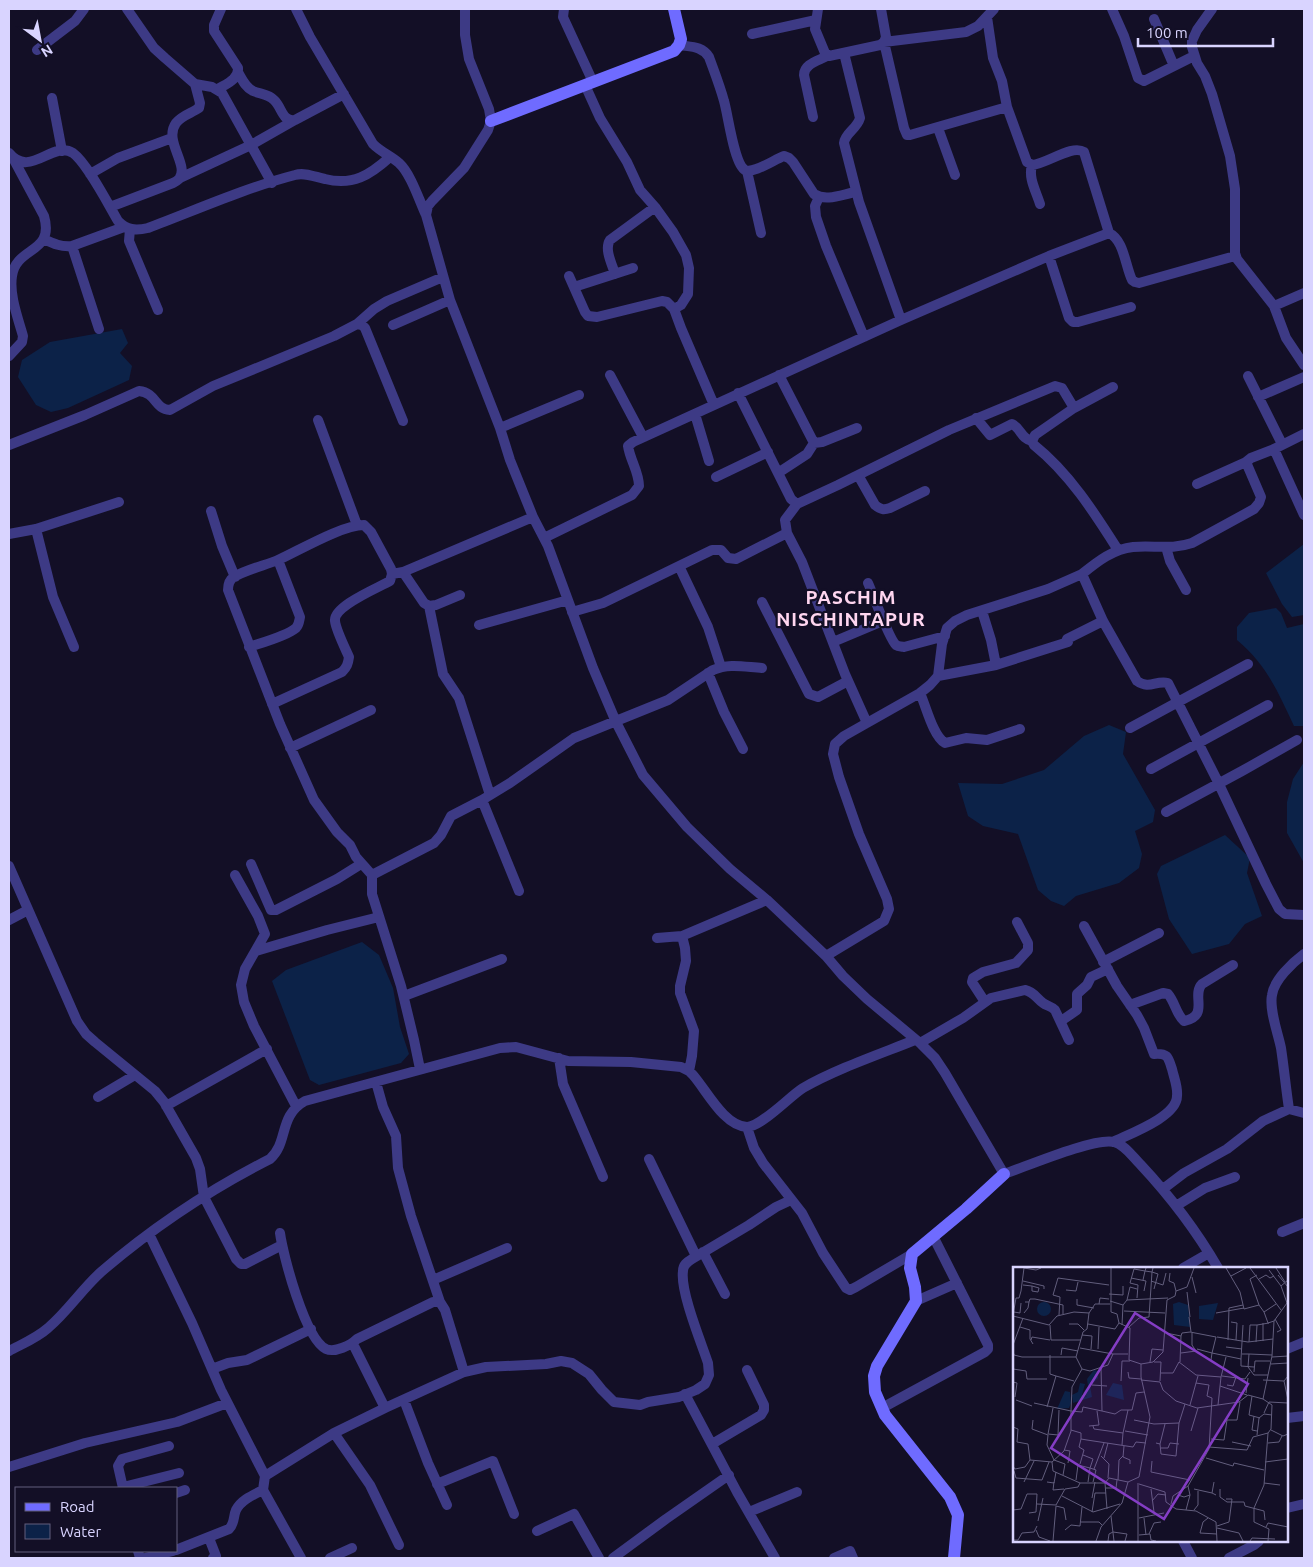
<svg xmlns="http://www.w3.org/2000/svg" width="1313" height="1567" font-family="Ubuntu,sans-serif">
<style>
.water{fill:#0c2248}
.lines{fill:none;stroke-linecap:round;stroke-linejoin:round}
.street{stroke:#3d3a85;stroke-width:10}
.secondary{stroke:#6f6bff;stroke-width:12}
.labels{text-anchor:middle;stroke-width:4.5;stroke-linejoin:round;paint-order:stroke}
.district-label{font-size:19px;font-weight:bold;letter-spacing:1px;fill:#ffd6f0;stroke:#130f26}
.inset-road{fill:none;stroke:#625e7d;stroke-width:1}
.view{fill:#843dc5;fill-opacity:0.15;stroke:#843dc5;stroke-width:2.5}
.inset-edge{fill:none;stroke:#d9d4ff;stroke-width:2.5}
</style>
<rect width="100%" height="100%" fill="#130f26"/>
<path class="water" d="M122 329 128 343 120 353 132 366 129 380 68 408 51 412 36 405 18 377 22 360 50 342Z
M1304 544V615L1292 617 1282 604 1266 573Z
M1276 608 1281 613 1287 628 1304 624V726H1294C1278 692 1267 665 1237 640V627L1249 613Z
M1109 725 1126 732 1123 754 1155 810 1153 822 1135 831 1142 854 1139 868 1119 883 1076 896 1064 906 1051 901 1038 890 1018 834 983 826 968 816 958 783 1002 784 1044 770 1084 736Z
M1304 762V863L1287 833V802L1293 779Z
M1225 835 1250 858 1247 873 1262 916 1245 924 1229 944 1192 954 1169 919 1157 874 1161 866Z
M362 942 379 955 393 988 400 1027 409 1054 401 1063 319 1085 310 1080 272 981 286 970Z"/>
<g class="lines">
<path class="street" d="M127 9 154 48 165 58 195 84 212 87 222 93 272 183
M296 9 310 37 373 144C381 152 391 156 399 163 411 174 419 200 426 215
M465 9V35L469 59 489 109 491 121 488 130 464 168 432 201 428 206 426 215 450 300 500 428 510 460 533 517 548 546 593 668 616 722 643 775 687 827 730 869 767 900 826 956 843 976 867 999 920 1043 935 1058 945 1073 1004 1174C1025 1167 1095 1137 1114 1142 1125 1145 1132 1156 1140 1164 1170 1196 1196 1230 1218 1268
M564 9 563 17 593 82
M818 9 815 29 825 53 829 56 880 45 884 42 886 37 881 9
M994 9 978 26 966 32 884 42 904 128 907 135H910L1007 107
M1112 9 1124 36 1138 78 1144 81 1194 56
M1212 9 1197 30 1192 41V47L1197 63 1205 76 1212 94 1230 156 1235 189V253L1237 259 1274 306 1286 338 1304 365
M987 17 993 58 1002 81 1007 107 1027 162 1032 165C1047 164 1072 144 1084 152L1109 233
M1154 19 1174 66
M752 34 816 20
M679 45C691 47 702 46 709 57 714 71 720 86 724 101 728 114 734 164 745 170 754 174 775 159 784 156L789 158 793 162 814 194C826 202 843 194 856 192
M37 50 75 21 84 9
M844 53 860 118C857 129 845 133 844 143L859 202 901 320
M238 72C242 79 245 87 253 91 260 94 269 94 274 100 282 107 282 122 295 120L344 94
M585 85 600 118 627 162 640 190 655 207 673 232 686 255 689 268 688 294 681 305 674 309
M218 89C226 84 239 79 238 68L214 31V25L221 9
M52 98 62 151
M813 117 804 75C804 64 818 61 827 56
M938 128 955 175
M9 153C30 179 52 140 73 153 87 163 108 204 118 221 127 230 135 231 148 228 196 210 245 188 295 175 305 172 315 177 325 179 353 186 370 175 390 157
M1032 165C1028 178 1036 191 1040 204
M747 171 761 233
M90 174 118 158 172 138
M180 178 251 145 295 120
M819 197 815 206 816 217 826 246 864 337
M110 207 173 183C175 182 177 181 179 179 190 165 163 141 176 123 182 115 192 113 199 108L200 103 195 84
M130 229 129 241 158 310
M44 239C54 244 61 247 72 246L124 227
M72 246 99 329
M1049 256 1069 318 1073 322H1078L1131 307
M615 274C612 264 604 249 610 240L655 207
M569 276 585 312 588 316 597 317 662 301 667 302 674 309 681 328 714 405
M574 287 633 268
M1274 306 1304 293
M357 324 374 309 387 301 443 277
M393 325 450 300
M9 356 22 342 23 336C18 318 9 295 12 276 16 246 55 254 44 216L14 160
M610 375 643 437
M779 375 814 443 822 442 857 428
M1248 376 1282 444
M1113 387 1074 408 1035 435 1032 441 1034 445C1069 473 1094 512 1118 550
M738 393 791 499 797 504 838 485 949 430 1055 386 1062 388 1074 408
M1258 397 1304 377
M695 414 709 461
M976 418 990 435 1012 424C1021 428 1021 439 1032 441
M318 420 357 525
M500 428 579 395
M9 445 85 415 139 391C157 393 154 409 170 410L213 386 334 336 357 324 362 325 365 328 403 421
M1274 449 1304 515
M778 473 807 454 814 443
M858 475 875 505C881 510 884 510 890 508L925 491
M716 477 768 452
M1197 484 1246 462
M797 504 785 520 787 533 802 562 845 674 867 723
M211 511 222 546 235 577
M36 529 53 597 74 647
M9 534 36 529 119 502
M544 538 632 495 639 486C639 472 630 460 628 446L633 442 901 320 1049 256 1109 233C1124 240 1125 265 1132 280L1135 282 1139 283 1235 256
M1166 547 1170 561 1186 590
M679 566 708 627 721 667
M403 572 533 517
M1082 574C1097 562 1113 549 1133 547 1153 545 1172 550 1192 543L1254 509 1259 503 1261 497 1246 462 1251 458 1274 449 1304 434
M868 583C873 594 889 639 896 645 899 647 901 646 904 647L945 636
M762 602 809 694 818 697 848 681
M429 606 443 674 459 698 490 795
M982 611 991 640 996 665
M572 612 603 603 712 550H721L728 558 736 559 787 533
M479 625 568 600
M1067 639 1103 621
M833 642 883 621
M249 647C261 643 287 636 296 628 299 625 299 622 300 617L278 560
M708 673 724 712 743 749
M938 676 996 665 1068 642
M920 693C926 706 933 736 945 743L966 738 987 740 1020 729
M272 704 342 672C347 667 348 664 349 657 345 648 336 630 335 621 333 606 378 588 390 581L392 574
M1130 728 1248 664
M290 748 371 710
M1151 769 1268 705
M482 800 519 891
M1166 812 1242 771 1297 740
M251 864 271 910H276L337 879 361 864
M9 866 77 1021 86 1034 95 1042 155 1091 164 1102 196 1158 200 1169 204 1197 236 1259 241 1264H245L282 1245
M235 875 258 916 265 934 245 969 241 985 244 1002 254 1026 296 1106
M372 875 356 857 350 845 337 832 314 800 280 724 228 590C228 584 229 580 234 577 245 570 266 565 278 560 300 550 342 525 364 525L371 532 391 569 392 574 403 572 424 603 429 606 436 605 460 595
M9 920 28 910
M1084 926 1117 986 1137 1015 1144 1028 1154 1054C1168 1053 1168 1057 1172 1069 1174 1078 1178 1087 1177 1096 1177 1117 1129 1134 1113 1142
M682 936 685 948 686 961 680 986V993L694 1031 692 1056 689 1071
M657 938 682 936 767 900
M256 951 327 930 379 917
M826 956 884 921 889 909 887 899 859 834 839 777 833 754 835 744 844 736 920 693 930 685 938 676 942 644 947 628 955 621 967 615 1048 589 1082 574 1103 621 1137 681C1150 690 1155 680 1168 683L1171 689 1217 780 1266 884 1279 909 1285 914 1304 915
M1103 962 1159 933
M404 996 502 959
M985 1002 972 982 973 978 983 972 1016 963 1028 950V943L1017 922
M1130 1005 1163 993 1168 994C1175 1002 1176 1014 1184 1021 1210 1016 1191 995 1202 984L1233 965
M1061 1021 1077 1010V994L1087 985 1091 977 1108 969
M920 1043 963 1018 991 998 1025 990C1034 992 1036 998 1043 1003 1047 1006 1051 1006 1055 1010L1069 1040
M559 1058 563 1084 603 1177
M420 1069 414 1040 401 986 372 894V875L434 843 441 835 451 816 482 800 510 783 574 738 668 700 713 670C729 663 745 667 762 668
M376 1082 383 1107 396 1136 398 1168 411 1216 440 1302
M98 1097 135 1075
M166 1106 267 1049
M1289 1109 1304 1113
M747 1127 754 1148 763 1163 802 1213 823 1253 846 1288 850 1290 856 1287 912 1254
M649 1159 696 1256
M1163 1189 1184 1173 1227 1149 1263 1121 1289 1109C1286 1089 1284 1068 1281 1048 1278 1033 1269 1010 1272 995 1274 980 1292 963 1304 954
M1176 1206 1205 1188 1235 1177
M1282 1232 1304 1223
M280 1233C283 1255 305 1339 326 1349 335 1353 351 1345 357 1339L433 1302H440L445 1310 464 1372
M149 1234 192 1323 221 1390 265 1476
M703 1252 725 1294
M1183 1268 1209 1253
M433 1280 507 1248
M916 1301 957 1283
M353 1344 385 1408
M1287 1349 1304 1342
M9 1351C22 1344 37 1338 48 1328 68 1311 82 1289 101 1272 151 1229 211 1189 270 1159 289 1142 278 1116 305 1101L500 1048 516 1047 568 1061 631 1062 681 1067 689 1071 693 1075C707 1091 724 1126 747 1127 761 1127 790 1096 803 1088 836 1069 880 1054 915 1040
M212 1369 228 1363 247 1360 311 1329
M685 1394 737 1492 775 1558
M404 1400 428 1463 447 1505
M882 1408 985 1352 988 1349V1345L933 1236
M1287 1418 1304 1416
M334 1433 370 1485 399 1545
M712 1444 761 1415 764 1410V1405L747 1370
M9 1467 85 1443 177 1422 227 1403
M437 1484 493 1461 514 1514
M123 1487 179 1473
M123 1488 118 1466 122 1459 169 1446
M176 1493 185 1490
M1287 1508 1304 1504
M749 1512 797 1492
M537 1531 574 1514 599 1558
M209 1538 216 1556 213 1558
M1183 1541 1192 1558
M176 1550 229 1529C235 1523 233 1517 236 1510 241 1500 253 1495 263 1490
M138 1551 140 1558
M145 1558 173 1551
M301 1558 263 1490 265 1476 334 1433 385 1408 464 1372 486 1367 546 1364 561 1361 572 1363 589 1374 602 1390 614 1402 640 1405 648 1402 679 1397 696 1390 705 1384 709 1375 708 1363C701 1342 680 1291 683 1271 683 1265 687 1262 692 1259L749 1225 776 1207 791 1200
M330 1558 352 1548
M613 1558 666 1519 729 1475
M834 1558 850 1551 853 1558
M1229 1558 1254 1545 1259 1541"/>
<path class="secondary" d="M491 121 674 51 679 45 681 39 674 9
M954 1558 958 1515 950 1497 885 1415 875 1392 874 1376 877 1366 916 1301 915 1287 910 1268 912 1254 966 1209 1004 1174"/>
</g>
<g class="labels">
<g class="district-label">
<text x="851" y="604">PASCHIM<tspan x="851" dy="22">NISCHINTAPUR</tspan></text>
</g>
</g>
<g transform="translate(1013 1267)">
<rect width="275" height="275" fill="#130f26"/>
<path d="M24 42a7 7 0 1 1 14 0a7 7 0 1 1-14 0ZM166 35 175 38 177 60 161 58 160 37ZM205 36 200 53 186 52V39ZM81 103 85 104V111L77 119 79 130 60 136 59 128 65 125 67 116 72 117 69 128 74 130 70 126 75 119 74 112ZM100 116 109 118 111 133 93 128ZM52 124 57 125 58 136 56 141 44 142Z" fill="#0c2248"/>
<path class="inset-road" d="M11 1 23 3 28 1M140 1 139 5 145 7 141 22M213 1 227 25 231 42 246 38 251 45M237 1 268 43M263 1 272 15M256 3 268 19M157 6 156 14 161 16 163 24M244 8 237 12 246 38M265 8 275 20M218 9 233 1M179 10 183 26M118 11 133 14 131 24M246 12 253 8 257 11 261 9M10 14 31 19V22M138 14 150 18 153 6M10 18 19 19 26 21 25 25 19 24V19M53 23 63 24 65 15M174 25 177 50M96 27 110 28V19M124 31 125 18 117 16 121 2 132 4 130 13M64 32V38L81 41M114 33 117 20 124 22M97 34 110 38 114 33 155 31M16 35 17 32H22L50 38V47M86 37 87 31 96 32M111 44 152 46M1 45 7 46 8 36M11 46 15 41 16 35H12M203 46 231 41M0 48 3 31H6L8 24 11 1M46 48 47 30 40 28 45 11 96 18M0 49 36 58 44 49 61 45 76 46 82 37H97M176 50 178 65M262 52 268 63 264 65M261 54 255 56 251 45 263 37M218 55 224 56 223 73M250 56V74M56 57H65L71 63M75 57 102 62 106 56M37 58 38 73H68M109 58 110 38M7 60 17 63V72L20 77M116 60 126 51 136 50 139 5 132 4 133 1M153 66 168 69 167 95M69 68 79 69 78 82M168 69 169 66 177 65 203 70 199 86 228 92 230 58M204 70 235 75 260 72M18 73 19 70 37 73M215 73 216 41 230 38M236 75 237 58H244M243 75 244 58 256 56M0 78 10 51M213 80 229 82M67 81 100 87M85 82 86 60M184 82 199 86 198 93M0 84 1 88 9 90H63L69 102 77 104 95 98 100 87H115M168 86 183 84 179 78V66M229 87H236L235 100 241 108H255M236 87 259 88M37 88V107L43 109M48 88 49 81 65 84M63 90 70 65 74 62 76 46M259 90 275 89M228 92V99L241 100M137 95 139 82 150 83M141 95H148L147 114M128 97 140 95 150 85 154 33 162 29 163 24 174 20 181 1M258 97 275 96M88 100 89 144 102 147 108 143H119L123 126 131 125M0 102 13 104 14 112H34M115 105 116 111 128 112M241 105 242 94H257M148 106H160L166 95 183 108 208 110 213 90M0 109V115L4 116 2 130M185 109 183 116 196 118 194 129M209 109 232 112 237 105M128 113 147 115 150 123 163 134 184 141 226 135 235 128 250 132M250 113 271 114 275 109M108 114 109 94H117M271 114 275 133M79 118 94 119M214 118 220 119 223 110M207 119 234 128M233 126 235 111M239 129 236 148 247 151M3 133 19 139M21 136 58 144 59 120 69 102M177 138 183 116M205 138 208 110M34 140 43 109 61 114M251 146 256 135 275 136M241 149 239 163 244 164M20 153 19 162 35 168 34 178 41 193M121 153 141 157 166 156 172 137M76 159 86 158 84 144M80 159 81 162 110 166 109 178M0 160 5 162 4 175 15 177 17 193 39 195 40 204 67 216H92L96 211 115 215M58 163 68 166V172L74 173 120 180 123 175 133 176M258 163 270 169 275 167M112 164 135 168M178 164 185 141M110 166 115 143M35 167 45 168 46 143M35 167 40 141M244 168 246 151 251 147 259 148M198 172 211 173 214 153H224L227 135M219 175 238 179M143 176 147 177 148 187 163 189 166 156M255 176 266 175 269 169M147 177 152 157M111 179 110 190 117 193V197M196 180 234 183 240 170 255 166M148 181H155L157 176 166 177M51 183 57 184 55 196M88 189 96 197 95 211M91 191 95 176M193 191 220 199 221 196 251 203M41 193 52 197 50 208M139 194 138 205 177 213M39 195 51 184 58 164V144L69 145 70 140 89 144M252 195 275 192M67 197 71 183 66 180 68 172M0 199 2 202 12 200 17 193M81 202 91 176M1 204 3 211 29 213 36 195M63 213 65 198 77 201 80 192 70 188M105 213 106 193 110 189M11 215 21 194M34 215 41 216 43 205M41 215 40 223 51 222M75 215 77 201 83 203 80 215M201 215 199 226 203 228M92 216 94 242M251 216 267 218M126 217 152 225 153 235 163 242 183 244 203 255 204 274M93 221H103L104 213M138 222 141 245M181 222 199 226M207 222V230L214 235H231L232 239 251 244 252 253M165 228 171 230 177 228 175 219M49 229 80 245 107 237M79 231 82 215M139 234 145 227 153 228M24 237 43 238 52 222 65 220 67 216M158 237 160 229 175 219 196 182 199 131 194 129M43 239 51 241 53 253M0 243 8 242 14 227H24L23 245 16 246M173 243 177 228M181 243 185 238V224M79 245 82 226H93M98 249 101 274M126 251 151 246M131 251 133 268M195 251 190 255 187 266 204 267M25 254 30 231M68 255H86L89 258M204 259 216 255 219 232H213M253 260 255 256 275 260M204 261 226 266 230 274M23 263 26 270 37 274M52 263 58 258 67 259 69 240M136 267 141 256 148 255M126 268 137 267 138 273 143 274M0 273H5L9 266 21 265 24 259M40 274 43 239M83 274 88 260 109 236 115 215 126 210 137 150 128 110V97L116 93 117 61 106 56 104 47 98 45V1M95 274 96 267 100 265 114 267 112 274M125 274V216M237 274 239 271 262 272M255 274 256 262 241 255V241L251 218 255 166 258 162 259 138 250 132 259 89 261 54 274 36 268 19 275 13"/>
<path class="view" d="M122 46 235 117 151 252 38 181Z"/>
<rect width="275" height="275" class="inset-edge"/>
</g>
<rect width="1313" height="1567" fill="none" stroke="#d9d4ff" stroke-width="20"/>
<rect x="15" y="1487" width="162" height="65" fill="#130f26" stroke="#625e7d"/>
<rect x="25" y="1503" width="25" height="8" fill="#6f6bff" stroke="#625e7d"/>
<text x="60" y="1512" font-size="15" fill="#d9d4ff">Road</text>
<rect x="25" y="1524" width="25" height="15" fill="#0c2248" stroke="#625e7d"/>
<text x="60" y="1537" font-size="15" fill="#d9d4ff">Water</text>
<g transform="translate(40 40) rotate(148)" stroke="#130f26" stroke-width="4" paint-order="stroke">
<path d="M0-4L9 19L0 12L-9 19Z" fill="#d9d4ff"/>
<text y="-8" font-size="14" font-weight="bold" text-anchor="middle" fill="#d9d4ff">N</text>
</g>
<path d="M1138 38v8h135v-8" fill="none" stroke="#d9d4ff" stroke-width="2.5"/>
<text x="1146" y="38" font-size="15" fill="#d9d4ff" stroke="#130f26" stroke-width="4" paint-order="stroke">100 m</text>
</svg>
